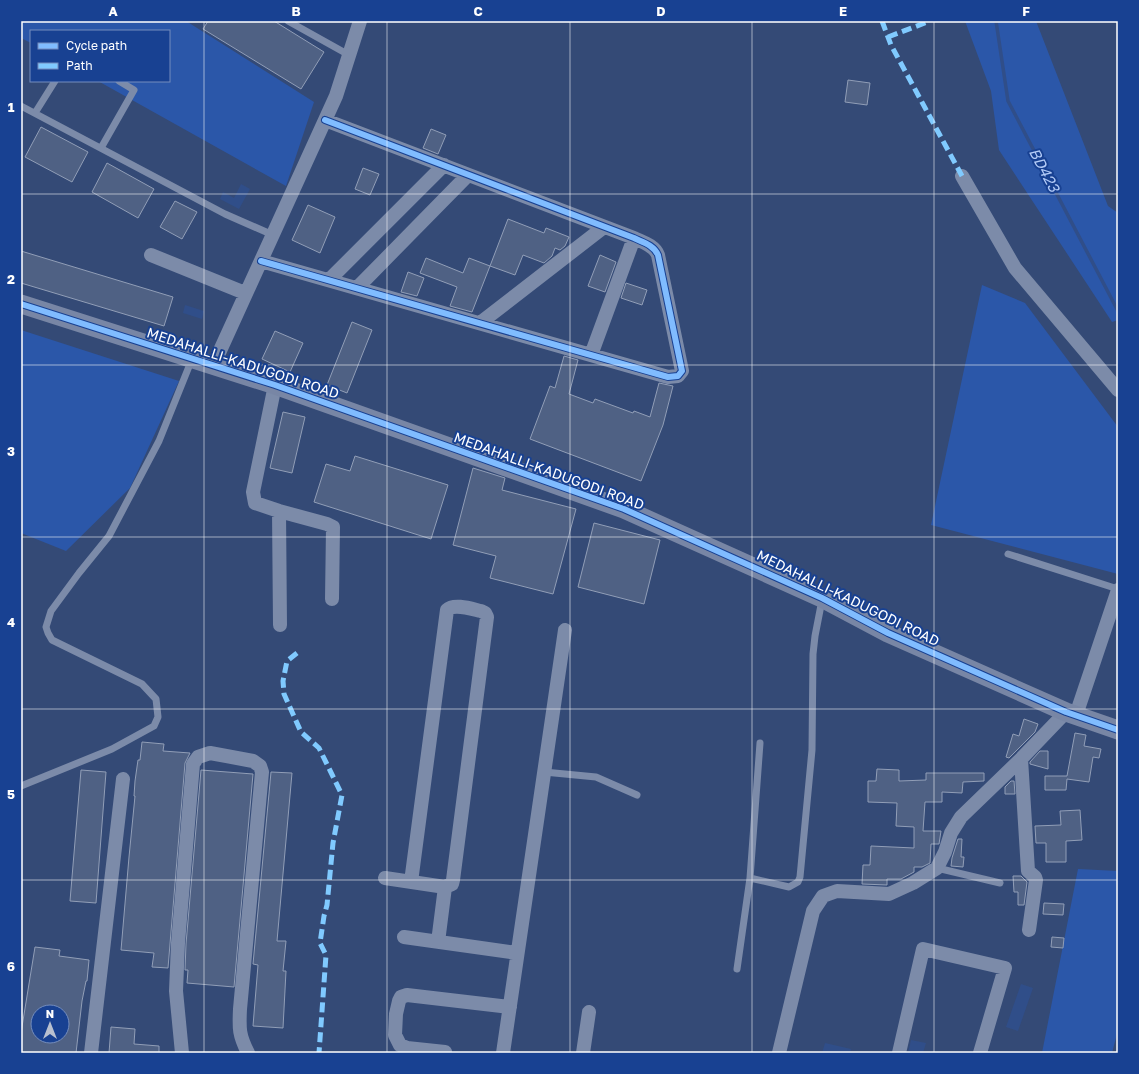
<svg xmlns="http://www.w3.org/2000/svg" width="1139" height="1074" font-family="'Golos Text',sans-serif">
<style>
.green{fill:#2b57a9}
.water{fill:#304e89}
.lines{fill:none;stroke-linecap:round;stroke-linejoin:round}
.stream{stroke:#304e89;stroke-width:3.5}
.building{fill:#4f6184;stroke:#919eb7;fill-rule:evenodd}
.lane{stroke:#7c8ba9;stroke-width:7}
.street{stroke:#7c8ba9;stroke-width:14}
.secondary{stroke:#7886a5;stroke-width:19}
.quiet{stroke:#80caff;stroke-width:5;stroke-dasharray:10 5;stroke-linecap:butt}
.cycleway-casing{stroke:#184192;stroke-width:8}
.cycleway{stroke:#80bcff;stroke-width:6}
.grid{fill:none;stroke:#fff;stroke-width:1;stroke-opacity:0.55}
.labels{text-anchor:middle;stroke-width:4;stroke-linejoin:round;paint-order:stroke}
.street-label{font-size:14px;fill:#fff;stroke:#184192}
.water-label{font-size:15px;font-style:italic;fill:#b3cbf7;stroke:#184192}
.neatline{fill:none;stroke:#fff;stroke-width:1.5}
.grid-label{font-size:13px;text-anchor:middle;font-weight:bold;fill:#fff}
</style>
<rect width="100%" height="100%" fill="#344a76"/>
<path class="green" d="M21 21H186L314 102 286 186 98 81H169V31H31V43L21 38Z
M965 21H1036L1108 206 1118 213V320L1112 322 999 150 991 91Z
M982 285 1025 303 1118 427V574L931 525Z
M21 330 179 381 130 488 66 551 21 533Z
M1078 869 1118 871V1030L1112 1053H1042Z"/>
<path class="water" d="M241 184 250 189 239 209 220 199 223 192 234 198Z
M185 305 204 311 202 319 183 313Z
M1021 984 1033 988 1018 1031 1006 1027Z
M911 1040 926 1043 923 1053H908Z
M825 1043 851 1049 850 1053H822Z"/>
<g class="lines">
<path class="stream" d="M996 21 1008 101 1118 311"/>
</g>
<path class="building" d="M208 21H274L324 52 301 89 203 29Z
M848 80 870 83 867 105 845 102Z
M41 127 88 152 72 182 25 157Z
M431 129 446 135 438 154 423 148Z
M107 163 154 189 138 218 92 192Z
M363 168 379 174 370 195 355 189Z
M175 201 197 212 182 239 160 227Z
M308 205 335 217 320 253 292 240Z
M508 219 544 233 546 228 569 237 565 246 560 250 555 248 552 256 544 263 523 255 515 275 490 266Z
M21 251 173 297 164 326 21 283Z
M600 255 616 262 605 292 588 286Z
M426 258 463 273 469 258 490 266 472 312 450 306 457 287 420 273Z
M408 272 424 278 417 296 401 292Z
M626 283 647 290 642 305 621 298Z
M352 322 372 330 347 393 327 385Z
M275 331 303 343 290 372 262 359Z
M564 356 578 360 569 394 593 403 595 399 633 413 634 411 650 417 659 383 673 386 663 425 641 481 530 439 550 386 555 388Z
M283 412 305 417 292 473 270 468Z
M355 456 448 485 431 539 314 502 326 464 350 471Z
M473 468 505 478 502 490 576 509 553 594 490 578 496 556 453 545Z
M594 523 660 540 644 604 578 587Z
M1024 719 1038 724 1035 732 1009 758 1006 757 1013 734 1019 736Z
M1075 733 1086 735 1084 746 1101 749 1099 758 1093 757 1089 782 1067 779 1066 790H1045V776H1067Z
M142 742 164 744 163 751 190 753 185 763 168 968 152 967 154 953 121 950 129 857 135 796H134L135 781 138 760H140Z
M1040 751H1048V769L1030 764V762Z
M877 769 899 770V781L926 780V773H984V781L963 782 962 793 942 792V802H925L923 831H941L939 844H931L930 863 922 867H914V872L901 879H887V885L862 884 863 865H870L871 846 914 848V827L896 826 897 803 868 802V781H876Z
M81 770 106 772 96 903 70 901Z
M201 770 253 774 234 987 187 983 188 970H185L186 944Z
M271 772 292 773 277 941H286L283 971H286L283 1028 253 1026 258 965 253 964Z
M1011 781H1014L1015 794H1005V787Z
M1080 810 1082 840 1066 841V862H1046V843H1036L1035 826 1061 825 1060 811Z
M958 839H962L961 857H964L963 867 951 866 952 858Z
M1013 876H1021L1027 882 1024 905H1018V892H1014Z
M1044 903 1064 904 1063 915 1043 914Z
M1052 937 1064 938 1063 948 1051 947Z
M35 947 60 950 59 956 89 960 87 981H86L82 1001 76 1053H21V1033ZM38 1012H62V1036H38Z
M111 1027 135 1029 134 1044 159 1046V1053H109Z"/>
<g class="lines">
<path class="lane" d="M288 21 349 55
M21 106 225 214 273 235
M35 113 55 81
M101 148 134 90 119 81
M1008 554 1118 589
M544 772 596 777 637 795
M21 786 112 749 154 726 158 717 156 699 142 684 52 640 48 633 46 627 51 611 79 573 109 536 159 441 192 359
M937 868 1000 883
M750 878 789 887 798 882 800 877 812 750 813 654 815 636 822 600
M737 969 750 878 760 743"/>
<path class="street" d="M962 176 1015 268 1118 390
M151 255 245 293
M261 261 668 377 678 376 682 371 658 255C654 245 642 242 634 238L325 120
M329 280 444 165
M357 288 468 175
M480 323 604 227
M591 355 634 238
M213 366 336 96 360 21
M275 385 253 492 255 503 279 511 327 524 333 527 332 599
M279 511 280 625
M1076 715 1118 590
M1021 759 1028 871 1035 877 1036 880 1029 930
M385 878 445 887 452 884 453 880 487 617 485 613 481 611C472 609 454 603 447 610L411 882
M404 937 517 953
M438 942 445 887
M445 1052 407 1048 400 1045 395 1035 396 1014 399 1001 401 997 407 995 510 1007
M91 1053 123 779
M182 1053 176 991 178 943 193 764 198 757 210 753 253 761 260 766 262 772 240 1009C239 1029 239 1035 248 1053
M503 1053 565 630
M583 1053 589 1012
M779 1053 813 911 823 896 837 891 889 894 913 883 937 868 945 852 951 833 961 817 1021 759 1066 712
M899 1053 923 949 1005 968 980 1053"/>
<path class="secondary" d="M21 304 275 385 624 509 822 598 888 633 1066 712 1118 730"/>
<path class="quiet" d="M882 21 891 45 962 176
M888 37 930 21
M297 653 287 661 283 681 284 694 301 732 319 748 342 795 333 843 327 905 324 916 320 943 326 955 319 1053"/>
<defs>
<path id="cycleway" d="M261 261 668 377 678 376 682 371 658 255C654 245 642 242 634 238L325 120
M21 304 275 385 624 509 822 598 888 633 1066 712 1118 730"/>
</defs>
<use href="#cycleway" class="cycleway-casing"/>
<use href="#cycleway" class="cycleway"/>
</g>
<path class="grid" d="M204 21V1053M387 21V1053M570 21V1053M752 21V1053M934 21V1053M21 194H1118M21 365H1118M21 537H1118M21 709H1118M21 880H1118"/>
<g class="labels">
<g class="street-label">
<text transform="translate(243 363) rotate(18)" y="5">MEDAHALLI-KADUGODI ROAD</text>
<text transform="translate(549 471) rotate(20)" y="5">MEDAHALLI-KADUGODI ROAD</text>
<text transform="translate(848 598) rotate(26)" y="5">MEDAHALLI-KADUGODI ROAD</text>
</g>
<g class="water-label">
<text transform="translate(1044 170) rotate(62)" y="5">BD423</text>
</g>
</g>
<rect width="1139" height="1074" fill="none" stroke="#184192" stroke-width="44"/>
<rect x="30" y="30" width="140" height="52" fill="#184192" stroke="#748dbe"/>
<rect x="38" y="43" width="20" height="6" fill="#80bcff" stroke="#748dbe"/>
<text x="66" y="50" font-size="12" fill="#ffffff">Cycle path</text>
<rect x="38" y="63" width="20" height="6" fill="#80caff" stroke="#748dbe"/>
<text x="66" y="70" font-size="12" fill="#ffffff">Path</text>
<g transform="translate(50 1024)"><circle r="19" fill="#184192" stroke="#748dbe"/>
<path d="M0-3L7 15L0 10L-7 15Z" fill="#b8c0cf"/>
<text y="-6" font-size="11" font-weight="bold" text-anchor="middle" fill="#ffffff">N</text>
</g>
<rect x="22" y="22" width="1095" height="1030" class="neatline"/>
<g class="grid-label">
<text x="113" y="16">A</text>
<text x="296" y="16">B</text>
<text x="478" y="16">C</text>
<text x="661" y="16">D</text>
<text x="843" y="16">E</text>
<text x="1026" y="16">F</text>
<text x="11" y="112">1</text>
<text x="11" y="284">2</text>
<text x="11" y="456">3</text>
<text x="11" y="627">4</text>
<text x="11" y="799">5</text>
<text x="11" y="971">6</text>
</g>
</svg>
